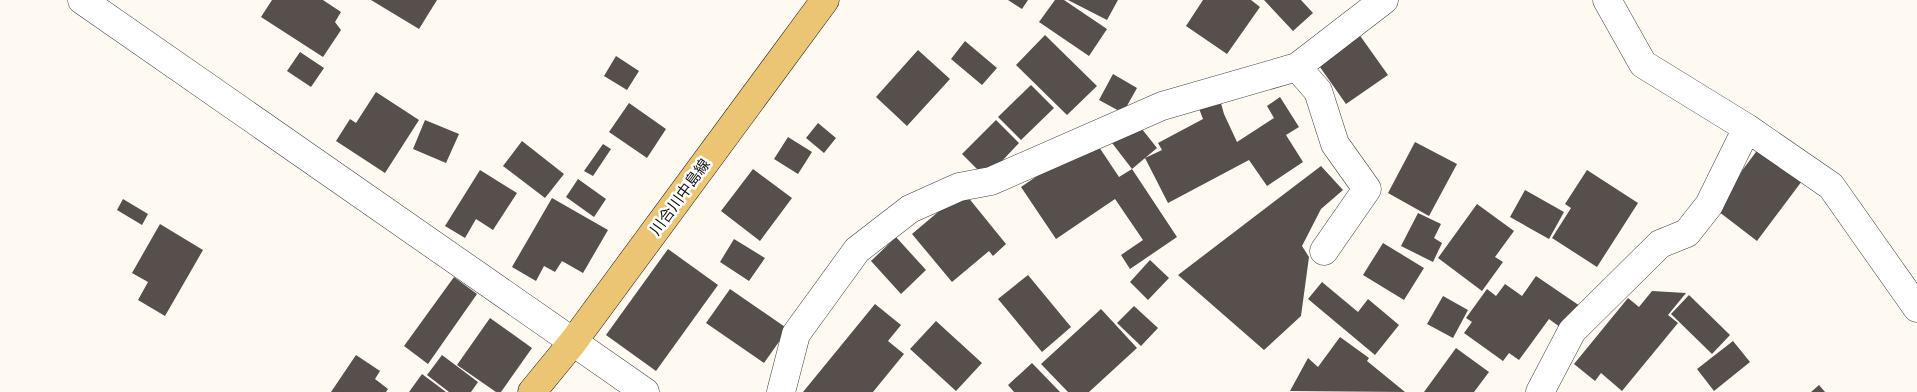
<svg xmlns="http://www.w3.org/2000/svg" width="1917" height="392" font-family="'Zilla Slab','Noto Sans JP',serif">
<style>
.building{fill:#564f4c}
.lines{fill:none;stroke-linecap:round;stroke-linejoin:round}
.minor-casing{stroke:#424242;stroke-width:29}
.major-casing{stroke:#202020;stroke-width:29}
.minor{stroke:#fff;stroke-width:28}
.major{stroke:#ebc574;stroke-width:28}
.labels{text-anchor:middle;stroke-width:5;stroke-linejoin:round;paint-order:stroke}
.street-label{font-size:15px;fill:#0f0f0f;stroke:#fff}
</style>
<rect width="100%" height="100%" fill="#fefaf2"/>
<path class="building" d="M272 0H323L341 12 335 22 341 30 323 57 261 17Z
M371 0H437L419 29Z
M1008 0H1028L1022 9Z
M1055 0H1064L1107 29 1089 56 1039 22Z
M1068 0H1118L1107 20Z
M1203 0H1251L1260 7 1227 54 1186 26Z
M1264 0H1301L1313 13 1293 31Z
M1356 30 1388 75 1346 104 1315 60Z
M1045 35 1097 86 1067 115 1016 65Z
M965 41 997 68 982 85 951 59Z
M918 50 950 79 907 126 876 97Z
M300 52 324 68 311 87 287 71Z
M616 56 639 71 627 90 604 76Z
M1113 74 1137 88 1123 113 1099 100Z
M1031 85 1054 108 1021 140 998 117Z
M376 92 419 120 385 173 336 141 350 119 356 123Z
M1219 96 1224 114 1237 142 1274 118 1267 106 1280 97 1299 127 1286 135 1303 162 1267 186 1249 160 1168 203 1145 158 1162 150 1158 143 1203 119 1198 106Z
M629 103 666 129 647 158 609 132Z
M1134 119 1157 148 1132 169 1109 139Z
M425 120 459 134 446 163 413 149Z
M996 120 1019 143 986 178 962 154Z
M818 123 836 138 824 153 806 138Z
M788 137 812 152 798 174 774 159Z
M1093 138 1119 177 1132 169 1177 237 1130 269 1121 255 1143 240 1115 199 1056 239 1021 187Z
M522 141 564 174 545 198 503 166Z
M1415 142 1457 164 1429 216 1388 193Z
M603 144 611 149 593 176 584 171Z
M1759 148 1802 181 1757 241 1714 208Z
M1321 166 1343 190 1321 209 1302 246 1309 257 1301 316 1264 350 1178 275Z
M753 169 792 198 760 241 721 211Z
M480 170 517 193 493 230 476 219 465 238 445 226Z
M1587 170 1638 203 1597 267 1552 238 1571 208 1565 204Z
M578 179 606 199 594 217 566 197Z
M1525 190 1564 212 1549 239 1510 217Z
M963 191 1006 244 993 256 989 251 952 282 912 234Z
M552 198 608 230 583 273 562 261 555 272 544 266 536 281 512 267Z
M123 199 148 214 142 225 117 210Z
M1477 204 1514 231 1495 257 1503 262 1482 291 1438 258Z
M1418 213 1441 224 1434 238 1442 243 1433 262 1401 246Z
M160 224 203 250 165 316 138 300 148 282 132 273Z
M896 237 926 270 901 294 871 261Z
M734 239 765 258 749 281 720 262Z
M1383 243 1424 268 1404 300 1363 275Z
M668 249 718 285 656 371 606 335Z
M1150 260 1169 278 1148 300 1130 282Z
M1028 275 1071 327 1042 352 998 299Z
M1536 276 1580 306 1564 330 1549 319 1519 360 1509 353 1503 361 1464 333 1472 322 1466 318 1487 289 1496 296 1505 284 1522 296Z
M454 277 477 294 428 364 404 346Z
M1322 282 1358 312 1368 299 1399 325 1375 355 1308 299Z
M730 289 788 329 764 363 706 323Z
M1652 291 1686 293 1668 315 1678 323 1622 391 1601 373 1595 381 1574 364 1628 298 1639 307Z
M1689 295 1730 335 1712 354 1671 314Z
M1443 296 1468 310 1453 338 1427 324Z
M875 304 901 325 888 341 904 354 873 392H803Z
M1134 306 1158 328 1141 346 1117 323Z
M1101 309 1137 348 1089 392H1068L1041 364Z
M490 318 532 348 501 392H496L457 365Z
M936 321 982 363 956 391 910 349Z
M1340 337 1369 358 1367 361 1405 392 1290 391 1308 358 1318 367Z
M1733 341 1750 362 1714 391 1697 369Z
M1456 348 1489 372 1474 392H1424Z
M356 355 380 371 375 379 388 389 386 392H331Z
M442 355 478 382 471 392H449L427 375Z
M1032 363 1060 392H1014L1008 385Z
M422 374 446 392H409Z
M1819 385 1825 392H1811Z"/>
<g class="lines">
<defs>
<path id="minor" d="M82 0 645 392
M1607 0 1643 64 1747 128 1831 186 1917 308
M1297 67 1318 91 1335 144 1367 189 1324 251
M781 392 796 334 857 250 910 209 959 187 991 181 1162 106 1297 67 1384 0
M1540 392 1572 331 1660 244 1687 233 1709 205 1747 128"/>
<path id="major" d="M532 392 573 342 825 0"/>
</defs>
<use href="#minor" class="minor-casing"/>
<use href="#major" class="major-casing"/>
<use href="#minor" class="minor"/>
<use href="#major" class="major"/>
</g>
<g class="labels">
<g class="street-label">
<text transform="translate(680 197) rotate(-54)" y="5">川合川中島線</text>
</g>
</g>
</svg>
